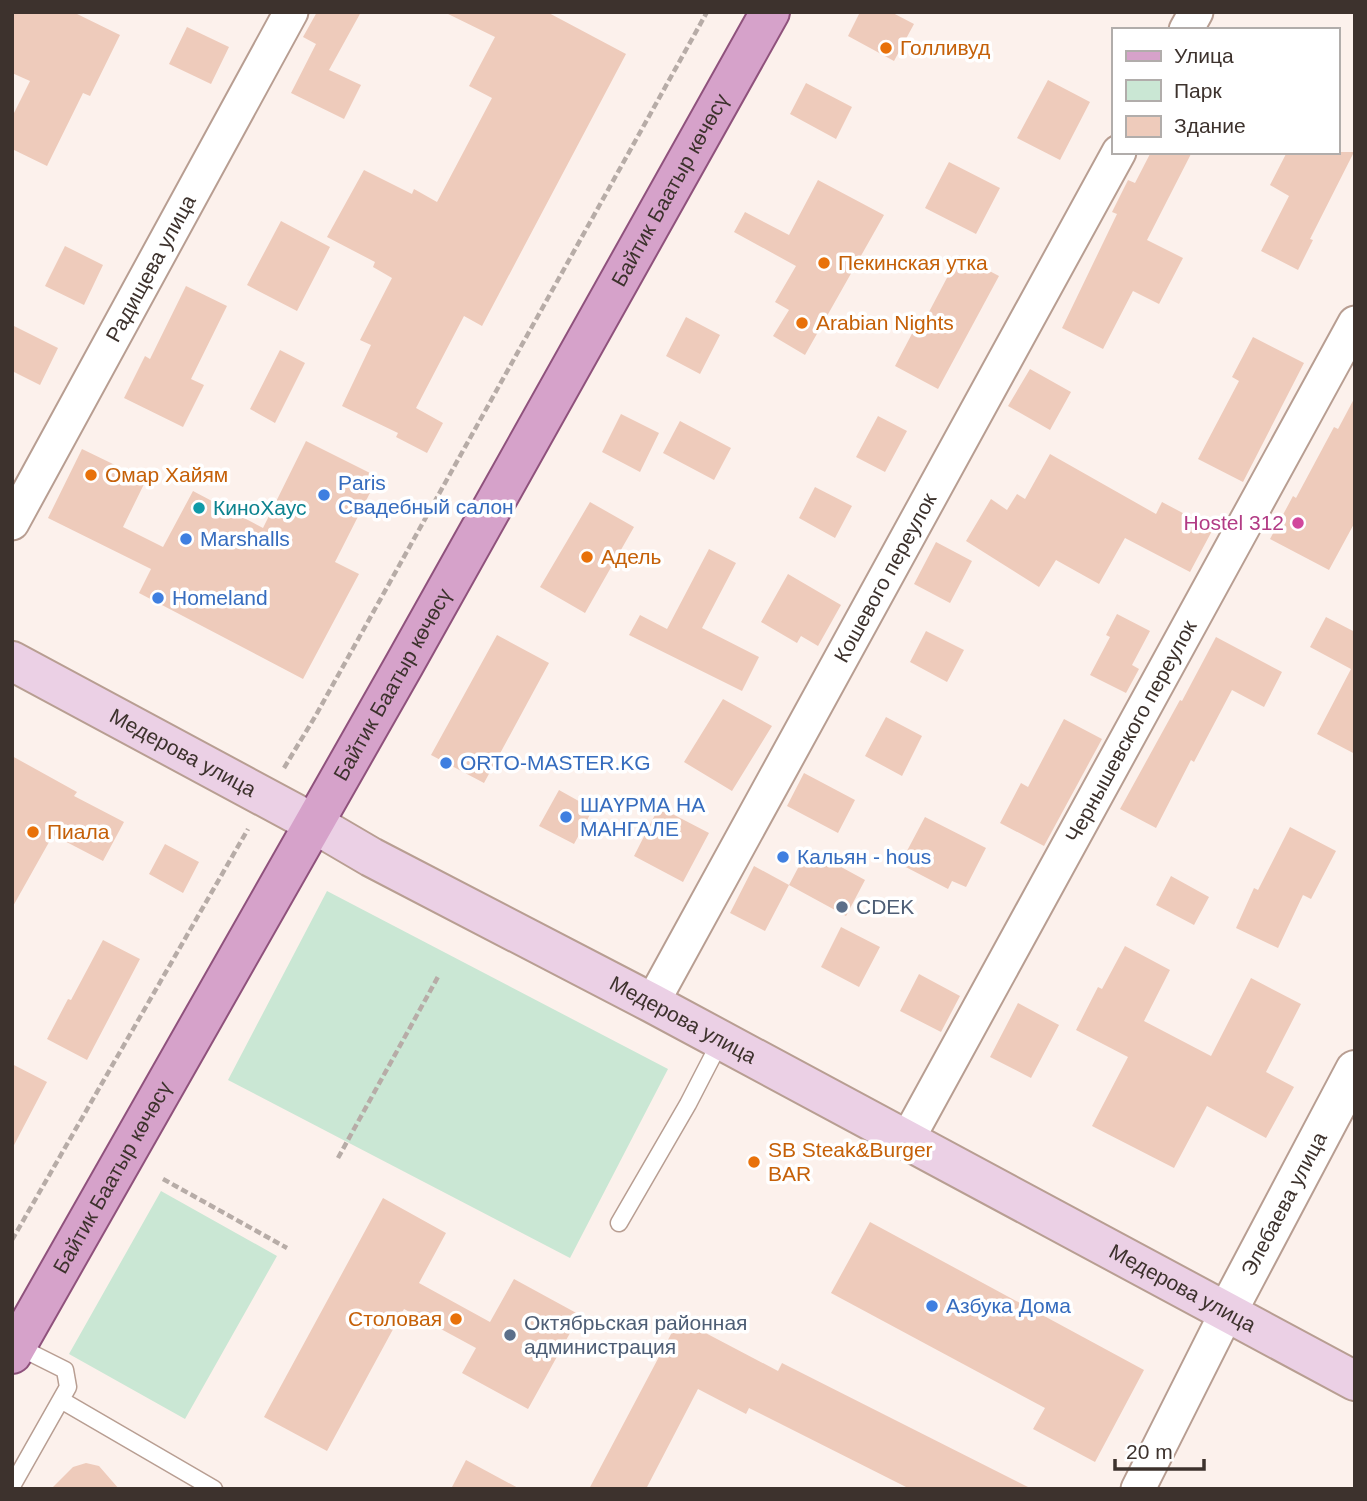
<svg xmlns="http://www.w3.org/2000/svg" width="1367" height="1501" font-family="Helvetica,sans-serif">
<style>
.green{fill:#cae7d4}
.building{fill:#eecbbb}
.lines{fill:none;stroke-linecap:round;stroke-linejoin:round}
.service-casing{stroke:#b89e92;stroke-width:19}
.minor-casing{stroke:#b89e92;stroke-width:37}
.tertiary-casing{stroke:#b89e92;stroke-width:42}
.secondary-casing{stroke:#b89e92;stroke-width:42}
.primary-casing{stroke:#8f527c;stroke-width:42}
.path{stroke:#b7aca7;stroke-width:4.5;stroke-dasharray:7 3.5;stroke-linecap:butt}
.service{stroke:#fff;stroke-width:16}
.minor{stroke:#fff;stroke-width:33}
.tertiary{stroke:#fff;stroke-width:38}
.secondary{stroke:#ebd0e5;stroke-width:38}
.primary{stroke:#d6a2ca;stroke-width:38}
.food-dot{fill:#e8710a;stroke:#fff;stroke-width:2.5}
.shop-dot{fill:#3f7fe0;stroke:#fff;stroke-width:2.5}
.culture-dot{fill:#0f9aa8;stroke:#fff;stroke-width:2.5}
.hotel-dot{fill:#d1479c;stroke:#fff;stroke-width:2.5}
.service-dot{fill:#5c6f8a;stroke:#fff;stroke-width:2.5}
.labels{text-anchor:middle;stroke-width:7;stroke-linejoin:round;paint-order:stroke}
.food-label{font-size:21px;fill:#c56008;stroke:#fff;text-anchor:start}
.street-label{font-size:21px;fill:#3d322d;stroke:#fff}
.shop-label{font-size:21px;fill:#366cbe;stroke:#fff;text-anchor:start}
.culture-label{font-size:21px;fill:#0d838f;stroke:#fff;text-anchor:start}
.hotel-label{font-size:21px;fill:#b23c85;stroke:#fff;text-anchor:end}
.service-label{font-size:21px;fill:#4e5e75;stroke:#fff;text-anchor:start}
</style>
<rect width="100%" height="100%" fill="#fcf1ec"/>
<path class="green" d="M327 891 668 1069 570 1258 228 1080Z
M161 1191 277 1256 185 1419 69 1354Z"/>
<path class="building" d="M12 12H73L120 35 90 96 83 93 47 166 12 149V117L30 81 12 73Z
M317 12H361L329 70 361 85 344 119 291 93 316 44 303 37Z
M444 12H547L626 54 482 326 464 316 416 408 443 423 427 453 396 437 398 433 342 406 371 345 360 340 392 278 373 267 375 262 327 237 364 170 412 194 414 189 437 202 492 98 469 86 495 37Z
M860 12H891L914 24 894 61 848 36Z
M187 27 229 47 211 84 169 64Z
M1048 80 1090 102 1060 160 1017 138Z
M806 83 852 107 836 139 790 114Z
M1151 152H1192L1147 240 1183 258 1159 304 1133 291 1103 349 1062 328 1117 214 1112 212 1128 180 1135 183Z
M1287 152H1354L1310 239 1313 240 1298 270 1261 251 1289 196 1270 185Z
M949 162 1000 188 976 234 925 208Z
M818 180 884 215 805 355 773 336 789 310 775 302 796 266 734 232 745 212 789 235Z
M281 221 330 247 297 311 247 285Z
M65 246 103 265 84 305 45 286Z
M959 255 999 276 938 389 895 366 916 326 920 329Z
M186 286 227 306 191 379 204 385 183 427 124 398 145 356 150 359Z
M686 317 720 335 700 374 666 356Z
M12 325 58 348 40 385 12 371Z
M1253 337 1304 363 1243 482 1198 459 1239 381 1232 377Z
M280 350 305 363 275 423 250 409Z
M1030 369 1071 392 1050 430 1008 406Z
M1355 397V522L1329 570 1270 539 1293 496 1296 498 1334 427 1338 429Z
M621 414 659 433 640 472 602 452Z
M878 416 907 431 885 472 856 457Z
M680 421 731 448 714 480 663 453Z
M306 441 378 477 335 562 359 574 303 679 139 593 151 569 48 518 82 449 146 480 123 527 163 547 193 491 263 528Z
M1050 454 1156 514 1162 502 1213 529 1190 572 1125 538 1099 584 1056 560 1039 587 966 541 991 499 1007 510 1017 494 1025 499Z
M815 487 852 506 835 538 799 518Z
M590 502 634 527 585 613 540 587Z
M936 542 972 561 950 603 914 584Z
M709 549 736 563 702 628 759 657 742 691 629 635 640 615 667 629Z
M788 574 841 605 818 646 801 636 797 643 761 622Z
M1117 614 1150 631 1132 665 1139 669 1126 693 1090 675 1110 637 1106 635Z
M1326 617 1355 632V754L1317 734 1351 669 1310 647Z
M926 631 964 650 947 682 910 662Z
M497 635 549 663 484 783 431 755Z
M1216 637 1282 672 1264 707 1232 690 1194 762 1191 760 1156 828 1120 809 1180 700 1182 701Z
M723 699 772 726 732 791 684 762Z
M886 717 922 736 902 776 865 756Z
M1064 719 1102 739 1044 846 1000 823 1021 783 1028 787Z
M12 756 77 792 74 796 124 822 103 861 53 835 12 908Z
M804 773 855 800 838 833 787 806Z
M559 790 593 809 574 844 539 826Z
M659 807 709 833 683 882 634 856Z
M925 817 986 848 966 887 952 881 948 889 900 864Z
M1290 827 1336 851 1311 899 1303 895 1278 948 1236 928 1254 888 1258 890Z
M165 844 199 862 183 893 149 874Z
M808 849 865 880 846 916 789 885Z
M754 866 789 885 765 931 730 913Z
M1171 876 1209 897 1194 925 1156 905Z
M841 927 880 947 859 987 821 967Z
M103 940 140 959 87 1060 47 1039 68 999 71 1000Z
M1125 946 1170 970 1144 1021 1211 1056 1251 978 1301 1004 1266 1072 1294 1087 1266 1138 1207 1106 1174 1168 1092 1126 1128 1057 1076 1030 1098 987 1102 989Z
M919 974 960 996 941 1032 900 1011Z
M1018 1003 1059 1025 1031 1078 990 1057Z
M12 1064 47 1082 12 1149Z
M383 1198 446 1233 419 1283 490 1322 514 1279 580 1315 528 1409 462 1373 476 1348 404 1309 327 1451 264 1417Z
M870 1222 1144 1370 1095 1462 1033 1429 1045 1408 831 1293Z
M679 1319 778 1371 782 1363 1032 1489H910L749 1408 746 1414 698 1389 646 1489H589Z
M466 1460 520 1489H451Z
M86 1463 99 1466 119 1489H51L73 1467Z"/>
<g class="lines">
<defs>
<path id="service" d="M619 1223 688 1104 721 1040
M61 1400 214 1489
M12 1486 68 1387 65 1370 17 1346"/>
<g id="minor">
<path d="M1186 30 1196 12"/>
<path id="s1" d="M12 523 291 12"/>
<path id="s2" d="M652 1003 1119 152"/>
<path id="s3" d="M907 1140 1355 323"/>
<path d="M1138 1489 1227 1312"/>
</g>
<g id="tertiary">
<path id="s4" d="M1227 1312 1355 1070"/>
</g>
<g id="secondary">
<path id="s5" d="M12 661 313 823 371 857 652 1003 1355 1381"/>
</g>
<g id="primary">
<path id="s6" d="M12 1354 404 665 770 12"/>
</g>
</defs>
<use href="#service" class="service-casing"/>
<use href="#minor" class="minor-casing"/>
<use href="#tertiary" class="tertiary-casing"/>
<use href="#secondary" class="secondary-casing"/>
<use href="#primary" class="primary-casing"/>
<path class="path" d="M284 768 316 715 707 12
M338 1158 439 975
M163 1179 287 1248
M12 1240 248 829"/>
<use href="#service" class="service"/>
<use href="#minor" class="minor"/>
<use href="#tertiary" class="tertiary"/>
<use href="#secondary" class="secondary"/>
<use href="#primary" class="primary"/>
</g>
<g class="food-dot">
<circle cx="886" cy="48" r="7"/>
<circle cx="824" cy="263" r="7"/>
<circle cx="802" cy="323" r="7"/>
<circle cx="91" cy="475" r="7"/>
<circle cx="587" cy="557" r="7"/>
<circle cx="33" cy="832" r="7"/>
<circle cx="754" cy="1162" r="7"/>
<circle cx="456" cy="1319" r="7"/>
</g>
<g class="shop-dot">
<circle cx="324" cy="495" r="7"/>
<circle cx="186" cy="539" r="7"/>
<circle cx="158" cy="598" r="7"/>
<circle cx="446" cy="763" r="7"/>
<circle cx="566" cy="817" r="7"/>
<circle cx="783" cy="857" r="7"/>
<circle cx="932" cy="1306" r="7"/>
</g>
<circle class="culture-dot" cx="199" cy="508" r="7"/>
<circle class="hotel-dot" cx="1298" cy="523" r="7"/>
<g class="service-dot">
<circle cx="842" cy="907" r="7"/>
<circle cx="510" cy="1335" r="7"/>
</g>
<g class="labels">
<g class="food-label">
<text x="900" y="55">Голливуд</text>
<text x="838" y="270">Пекинская утка</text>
<text x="816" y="330">Arabian Nights</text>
<text x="105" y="482">Омар Хайям</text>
<text x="601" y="564">Адель</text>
<text x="47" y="839">Пиала</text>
<text x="768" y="1157">SB Steak&amp;Burger<tspan x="768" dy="24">BAR</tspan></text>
<text x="442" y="1326" text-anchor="end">Столовая</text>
</g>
<g class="street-label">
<text dy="7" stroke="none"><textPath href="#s6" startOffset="1337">Байтик Баатыр көчөсү</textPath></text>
<text dy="7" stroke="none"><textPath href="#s1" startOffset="290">Радищева улица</textPath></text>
<text dy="7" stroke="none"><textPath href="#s2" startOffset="485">Кошевого переулок</textPath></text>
<text dy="7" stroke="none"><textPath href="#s6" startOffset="770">Байтик Баатыр көчөсү</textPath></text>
<text dy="7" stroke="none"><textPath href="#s3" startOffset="466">Чернышевского переулок</textPath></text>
<text dy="7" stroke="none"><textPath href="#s5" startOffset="194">Медерова улица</textPath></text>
<text dy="7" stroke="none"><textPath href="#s5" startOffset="761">Медерова улица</textPath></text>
<text dy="7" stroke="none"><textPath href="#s6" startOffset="203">Байтик Баатыр көчөсү</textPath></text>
<text dy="7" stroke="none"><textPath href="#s4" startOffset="122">Элебаева улица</textPath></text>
<text dy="7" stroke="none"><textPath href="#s5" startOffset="1328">Медерова улица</textPath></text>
</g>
<g class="shop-label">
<text x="338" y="490">Paris<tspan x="338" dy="24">Свадебный салон</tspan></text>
<text x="200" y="546">Marshalls</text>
<text x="172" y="605">Homeland</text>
<text x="460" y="770">ORTO-MASTER.KG</text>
<text x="580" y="812">ШАҮРМА НА<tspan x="580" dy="24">МАНГАЛЕ</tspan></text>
<text x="797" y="864">Кальян - hous</text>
<text x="946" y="1313">Азбука Дома</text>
</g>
<g class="culture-label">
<text x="213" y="515">КиноХаус</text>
</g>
<g class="hotel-label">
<text x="1284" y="530">Hostel 312</text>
</g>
<g class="service-label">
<text x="856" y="914">CDEK</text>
<text x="524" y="1330">Октябрьская районная<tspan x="524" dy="24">администрация</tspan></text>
</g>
</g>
<rect width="1367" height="1501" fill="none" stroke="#3d322d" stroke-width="28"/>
<rect x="1112" y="28" width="228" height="126" fill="#ffffff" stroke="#b1adab" stroke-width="2"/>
<rect x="1126" y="51" width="35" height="10" fill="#d6a2ca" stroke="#b1adab" stroke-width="2"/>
<text x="1174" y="63" font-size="21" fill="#3d322d">Улица</text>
<rect x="1126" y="80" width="35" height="21" fill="#cae7d4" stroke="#b1adab" stroke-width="2"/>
<text x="1174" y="98" font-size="21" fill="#3d322d">Парк</text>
<rect x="1126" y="116" width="35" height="21" fill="#eecbbb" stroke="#b1adab" stroke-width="2"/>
<text x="1174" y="133" font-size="21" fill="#3d322d">Здание</text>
<path d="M1115 1459v10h89v-10" fill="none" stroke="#3d322d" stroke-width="3.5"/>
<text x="1126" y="1459" font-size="21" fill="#3d322d" stroke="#ffffff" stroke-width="5" paint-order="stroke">20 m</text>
</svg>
